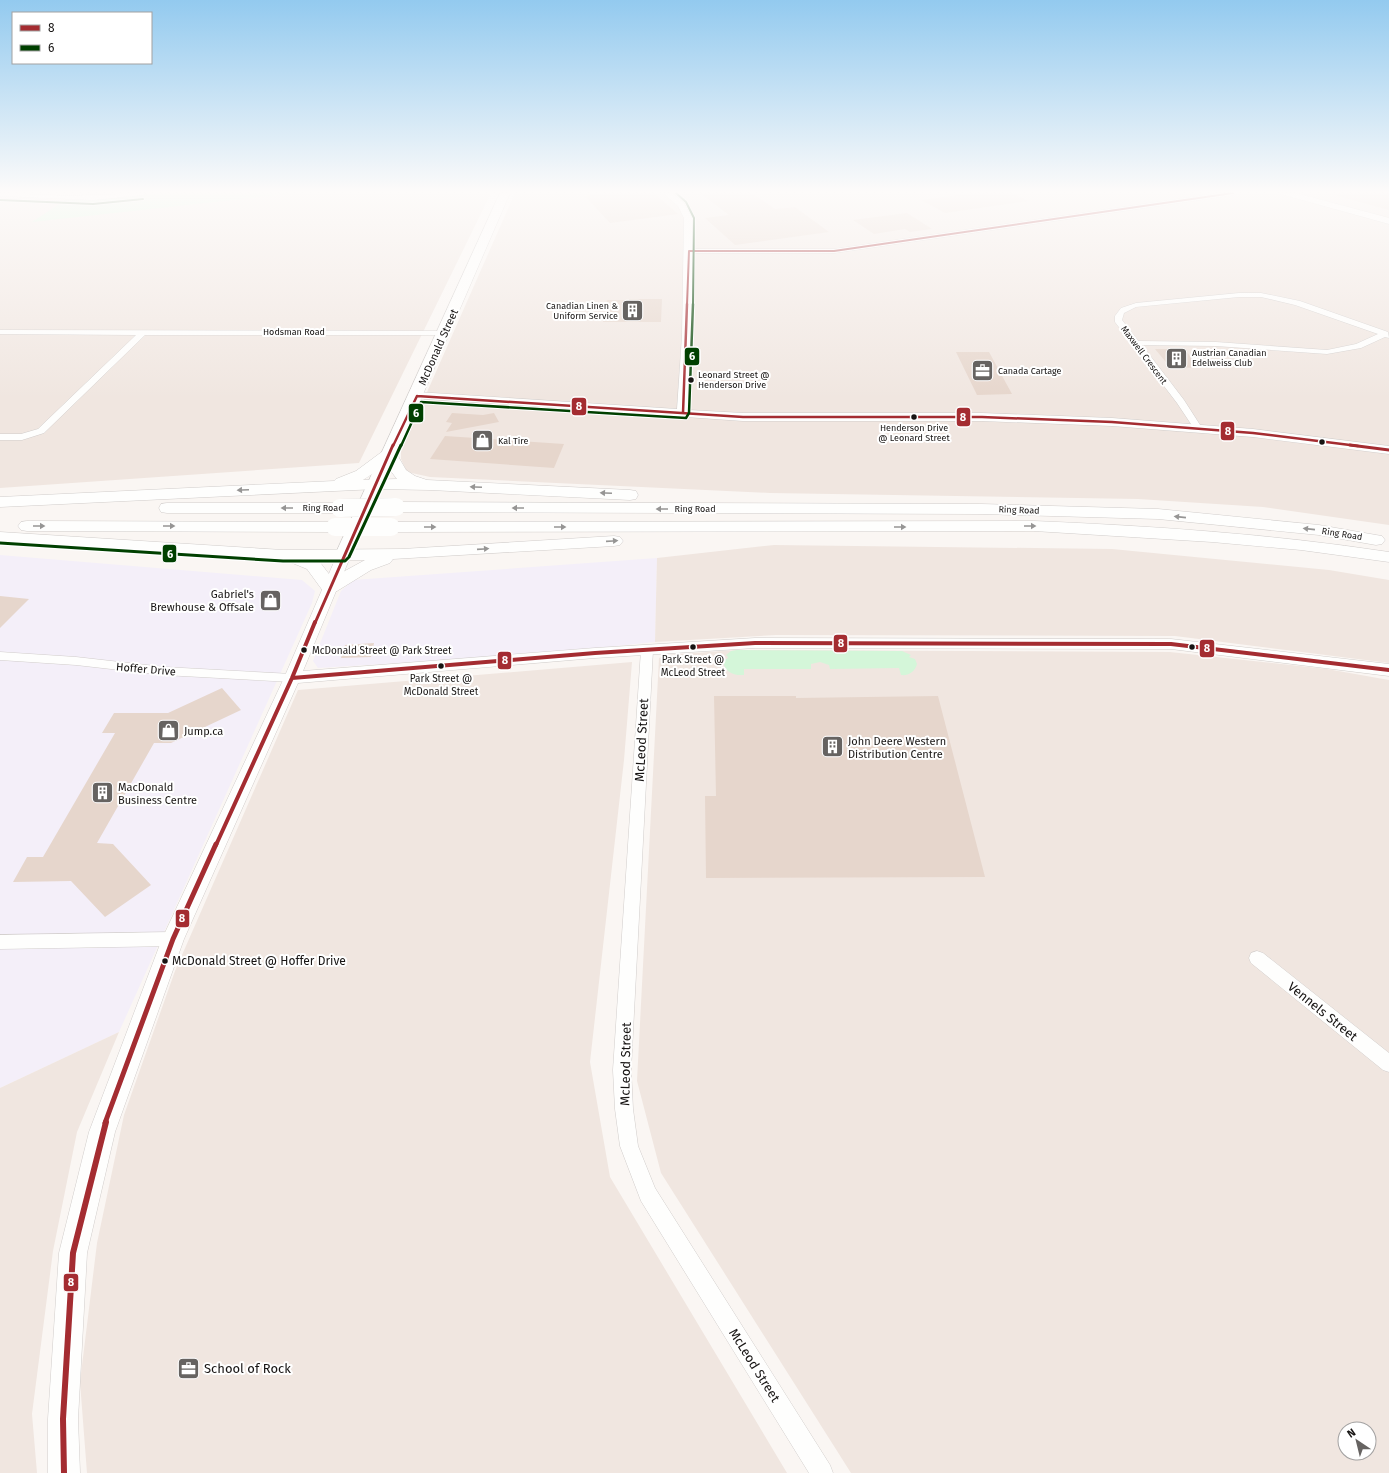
<svg xmlns="http://www.w3.org/2000/svg" width="1389" height="1473" font-family="'Fira Sans',sans-serif">
<style>
.commercial{fill:#f4eff9}
.built{fill:#f0e6e0;fill-rule:evenodd}
.green{fill:#d4f6d9}
.building{fill:#e6d6cc}
.lines{fill:none;stroke-linecap:round;stroke-linejoin:round}
.street-casing{stroke:#d1cdcb;stroke-width:1}
.secondary-casing{stroke:#d1cdcb;stroke-width:1}
.primary-casing{stroke:#d1cdcb;stroke-width:1}
.highway-casing{stroke:#d1cdcb;stroke-width:1}
.street{fill:#fefefd;fill-rule:evenodd}
.secondary{fill:#fefefd;fill-rule:evenodd}
.primary{fill:#fefefd;fill-rule:evenodd}
.highway{fill:#fefefd;fill-rule:evenodd}
.highway-bridge-casing{stroke:#d1cdcb;stroke-width:18;stroke-linecap:butt}
.highway-bridge{stroke:#fefefd;stroke-width:18}
.bus-1-far5-casing{stroke:#fff;stroke-width:3.5}
.bus-1-far4-casing{stroke:#fff;stroke-width:4.5}
.bus-1-far3-casing{stroke:#fff;stroke-width:5.5}
.bus-1-far2-casing{stroke:#fff;stroke-width:7}
.bus-1-far1-casing{stroke:#fff;stroke-width:8}
.bus-1-casing{stroke:#fff;stroke-width:9}
.bus-2-far2-casing{stroke:#fff;stroke-width:3.5}
.bus-2-far1-casing{stroke:#fff;stroke-width:4.5}
.bus-2-casing{stroke:#fff;stroke-width:5.5}
.bus-1-far5{stroke:#a42c31;stroke-width:2}
.bus-1-far4{stroke:#a42c31;stroke-width:2.5}
.bus-1-far3{stroke:#a42c31;stroke-width:3}
.bus-1-far2{stroke:#a42c31;stroke-width:4}
.bus-1-far1{stroke:#a42c31;stroke-width:5}
.bus-1{stroke:#a42c31;stroke-width:6}
.bus-2-far2{stroke:#004000;stroke-width:2}
.bus-2-far1{stroke:#004000;stroke-width:2.5}
.bus-2{stroke:#004000;stroke-width:3}
.oneway{fill:#969594}
.bus-dot{fill:#171413;stroke:#fff;stroke-width:1.5}
.labels{text-anchor:middle;stroke-width:4;stroke-linejoin:round;paint-order:stroke}
.far-poi-label{font-size:9px;fill:#171413;stroke:#fff;text-anchor:start}
.far-street-label{font-size:9px;fill:#171413;stroke:#fff}
.far-bus-label{font-size:9px;fill:#171413;stroke:#fff;text-anchor:start}
.bus-label{font-size:10px;fill:#171413;stroke:#fff}
.street-label{font-size:11px;fill:#171413;stroke:#fff}
.poi-label{font-size:11px;fill:#171413;stroke:#fff;text-anchor:start}
.near-bus-label{font-size:12px;fill:#171413;stroke:#fff;text-anchor:start}
.near-street-label{font-size:13px;fill:#171413;stroke:#fff}
.near-poi-label{font-size:13px;fill:#171413;stroke:#fff;text-anchor:start}
.line-badge{stroke:#fff;stroke-width:1.5}
.badge-label{font-size:11px;text-anchor:middle;font-weight:bold;fill:#fff}
</style>
<rect width="100%" height="100%" fill="#faf6f3"/>
<path class="commercial" d="M0 555 302 580 315 591 312 603 119 1032 0 1088Z
M657 558 655 642 530 655 318 668 313 661 341 591 353 580Z"/>
<path class="built" d="M159 193H491L359 463 0 488V197L65 200 104 199Z
M515 193H1389V525L1263 507 1138 499 770 493 430 477 407 472 401 459V451Z
M774 545 1112 549 1329 570 1389 580V663L1175 636 776 635 655 642 657 558Z
M737 650 1170 652 1327 669 1389 680V1473H851L661 1173 637 1081 659 658 666 655ZM1345 1429H1369V1453H1345Z
M632 662 624 760 590 1062 610 1177 787 1473H87L80 1382 97 1243 124 1115 175 971 298 690Z
M119 1032 77 1132 53 1251 32 1414 37 1473H0V1088Z"/>
<path class="green" d="M159 193H296L32 222 65 200 104 199Z
M737 650 902 651 911 655 909 657 915 659 917 664C915 672 908 676 901 675L899 668 830 669 829 665 820 662 811 664V669H744V675C733 676 723 671 723 659H727L728 657 726 655 731 651Z"/>
<path class="building" d="M608 193H654L678 214 610 223 585 196Z
M700 193H752L775 209 795 207 829 232 735 245 705 218 729 215Z
M972 193H1012L1028 201 945 213 921 200Z
M1337 193H1389V210L1337 196Z
M907 213 932 229 910 232 905 229 874 234 853 220Z
M629 299H662L661 322H603L607 300H629Z
M1155 349H1185L1198 368 1170 367Z
M956 352H989L1012 394 977 395Z
M452 413 483 415 494 413 499 422 446 432 452 423 446 422Z
M445 436 564 444 554 468 430 459Z
M0 596 29 599 0 628Z
M374 643 371 657 341 658 345 645Z
M222 688 241 710 171 743H154L97 843 113 844 151 885 105 917 71 881 13 882 27 857H43L115 733H102L114 713H168Z
M714 696H796V698L938 696 985 877 706 878 705 796H716Z"/>
<g class="lines">
<defs>
<path id="street" d="M1221 193H1236L1233 195 834 253H689L686 251 689 249H834Z
M1239 293H1261L1300 301 1388 332 1389 338 1385 337 1361 348 1327 354 1216 346 1142 345 1184 400 1202 428 1201 430H1195L1177 403 1115 322V316L1121 308 1136 303ZM1239 297H1261L1295 305 1378 334 1356 344 1327 350 1216 342 1138 341 1122 320 1124 313 1136 307Z
M0 330 444 331 448 333 444 335H145L44 433 22 440H0V434H21L38 429 136 335 0 334Z
M647 646 651 647 653 650 631 1070 633 1109 638 1146 655 1188 830 1465 833 1473H809L641 1201 620 1146 615 1109 613 1070 641 650 643 647Z
M0 652 76 657 164 667 292 674 296 675 298 678 296 681 292 682 164 675 76 665 0 660Z
M173 932 179 934 181 939 179 944 173 946 0 949V935Z
M1257 951 1263 953 1389 1053V1072L1383 1070 1251 963 1249 958 1251 953Z"/>
<path id="secondary" d="M0 193 68 196 146 193 142 195 93 200 0 196Z
M663 193H672L684 203 692 218V336L689 410 743 413H982L1112 418 1253 429 1389 446V454L1253 437 1112 426 982 421H743L413 398 411 396 413 394 417 392 677 409 682 336 684 218 678 206Z
M1283 193H1296L1389 218V224L1284 195Z
M344 551 349 552 351 555 303 671 595 648 755 638 1171 639 1389 664V676L1171 649 755 648 595 658 298 683 184 939 115 1132 87 1253 78 1419 80 1473H48V1419L59 1253 89 1132 162 939 284 678 337 555 339 552Z"/>
<path id="primary" d="M500 193H510L373 510 350 559 344 560 338 559 335 555Z"/>
<path id="highway" d="M389 449 395 451 406 470 415 476 427 480 630 490 636 491 638 495 636 499 630 500 430 490 377 489 0 507V497L334 481 336 479 356 471 383 451ZM386 465 397 479 363 480Z
M396 502 981 504 1158 509 1319 525 1376 535 1382 536 1385 540 1382 544 1376 545 1319 535 1158 519 981 514 396 512 390 511 388 507 390 503Z
M167 503H340L346 504 348 508 346 512 340 513H167L161 512 159 508 161 504Z
M27 521 335 522 341 523 344 527 341 531 335 532 27 531 21 530 18 526 21 522Z
M1034 521C1153 526 1271 534 1389 552V562L1301 550 1212 542 1034 531 391 532 385 531 382 527 385 523 391 522Z
M0 532 283 550 402 549 614 536 620 537 623 541 620 545 614 546 393 559 390 563 371 570 337 591 330 593 323 591 307 569 285 560 0 542ZM317 560H365L332 578 319 561Z"/>
</defs>
<use href="#street" class="street-casing"/>
<use href="#secondary" class="secondary-casing"/>
<use href="#primary" class="primary-casing"/>
<use href="#highway" class="highway-casing"/>
<use href="#street" class="street"/>
<use href="#secondary" class="secondary"/>
<use href="#primary" class="primary"/>
<use href="#highway" class="highway"/>
<defs>
<path id="highway-bridge" d="M340 508 396 507
M335 527H391"/>
</defs>
<use href="#highway-bridge" class="highway-bridge-casing"/>
<use href="#highway-bridge" class="highway-bridge"/>
<defs>
<path id="bus-1-far5" d="M687 305 689 251H834L1233 193"/>
<path id="bus-1-far4" d="M417 396 743 417H982L1112 422 1253 433 1358 446
M683 413 687 304
M393 446 417 396"/>
<path id="bus-1-far3" d="M1350 445 1389 450
M315 623 393 445"/>
<path id="bus-1-far2" d="M292 678 595 653 755 643 1171 644 1389 670
M216 845 292 678 315 622"/>
<path id="bus-1-far1" d="M105 1123 173 939 216 844"/>
<path id="bus-1" d="M64 1473 63 1419 73 1253 106 1122"/>
<path id="bus-2-far2" d="M676 193 686 202 694 218 693 305
M0 200 93 204 143 199"/>
<path id="bus-2-far1" d="M401 446 421 402 686 418 689 413 693 304"/>
<path id="bus-2" d="M0 543 283 561H345L349 557 401 445"/>
</defs>
<use href="#bus-1-far5" class="bus-1-far5-casing"/>
<use href="#bus-1-far4" class="bus-1-far4-casing"/>
<use href="#bus-1-far3" class="bus-1-far3-casing"/>
<use href="#bus-1-far2" class="bus-1-far2-casing"/>
<use href="#bus-1-far1" class="bus-1-far1-casing"/>
<use href="#bus-1" class="bus-1-casing"/>
<use href="#bus-2-far2" class="bus-2-far2-casing"/>
<use href="#bus-2-far1" class="bus-2-far1-casing"/>
<use href="#bus-2" class="bus-2-casing"/>
<use href="#bus-1-far5" class="bus-1-far5"/>
<use href="#bus-1-far4" class="bus-1-far4"/>
<use href="#bus-1-far3" class="bus-1-far3"/>
<use href="#bus-1-far2" class="bus-1-far2"/>
<use href="#bus-1-far1" class="bus-1-far1"/>
<use href="#bus-1" class="bus-1"/>
<use href="#bus-2-far2" class="bus-2-far2"/>
<use href="#bus-2-far1" class="bus-2-far1"/>
<use href="#bus-2" class="bus-2"/>
</g>
<defs><path id="oneway-solid" d="M-6-.8H1V-3.2L6.5 0L1 3.2V.8H-6Z"/></defs>
<g class="oneway">
<use href="#oneway-solid" transform="translate(476 487) rotate(-177)"/>
<use href="#oneway-solid" transform="translate(243 490) rotate(177)"/>
<use href="#oneway-solid" transform="translate(606 493) rotate(-177)"/>
<use href="#oneway-solid" transform="translate(287 508) rotate(-180)"/>
<use href="#oneway-solid" transform="translate(518 508) rotate(-180)"/>
<use href="#oneway-solid" transform="translate(662 509) rotate(-180)"/>
<use href="#oneway-solid" transform="translate(1180 517) rotate(-174)"/>
<use href="#oneway-solid" transform="translate(39 526)"/>
<use href="#oneway-solid" transform="translate(169 526)"/>
<use href="#oneway-solid" transform="translate(1030 526)"/>
<use href="#oneway-solid" transform="translate(430 527)"/>
<use href="#oneway-solid" transform="translate(560 527)"/>
<use href="#oneway-solid" transform="translate(900 527)"/>
<use href="#oneway-solid" transform="translate(1309 529) rotate(-174)"/>
<use href="#oneway-solid" transform="translate(612 541) rotate(-4)"/>
<use href="#oneway-solid" transform="translate(483 549) rotate(-4)"/>
</g>
<linearGradient id="sky" x2="0" y2="1"><stop stop-color="#93caef"/><stop offset="0.48" stop-color="#fdfbfa"/><stop offset="1" stop-color="#fdfbfa" stop-opacity="0"/></linearGradient>
<rect width="1389" height="399" fill="url(#sky)"/>
<defs>
<symbol id="building-square" viewBox="-11 -11 22 22"><rect x="-9" y="-9" width="18" height="18" rx="4" fill="#666361" stroke="#fff"/><path d="M-4-6H4V6H1V3H-1V6H-4ZM-2.5-4.3h1.7v1.8h-1.7ZM.8-4.3h1.7v1.8H.8ZM-2.5-1h1.7V.8h-1.7ZM.8-1h1.7V.8H.8Z" fill="#fff"/></symbol>
<symbol id="office-square" viewBox="-11 -11 22 22"><rect x="-9" y="-9" width="18" height="18" rx="4" fill="#666361" stroke="#fff"/><path d="M-6-3h4V-5.5h4V-3h4V5H-6ZM-1-4.5V-3h2v-1.5ZM-6 0V1H6V0Z" fill="#fff"/></symbol>
<symbol id="shop-square" viewBox="-11 -11 22 22"><rect x="-9" y="-9" width="18" height="18" rx="4" fill="#666361" stroke="#fff"/><path d="M-5-2.5h2.3a2.7 3.5 0 0 1 5.4 0H5L5.5 6h-11ZM-1.5-2.5h3a1.5 2.3 0 0 0-3 0Z" fill="#fff"/></symbol>
</defs>
<g fill-rule="evenodd">
<use href="#building-square" x="620" y="298" width="25" height="25"/>
<use href="#building-square" x="1164" y="346" width="25" height="25"/>
<use href="#office-square" x="970" y="358" width="25" height="25"/>
<use href="#shop-square" x="470" y="428" width="25" height="25"/>
<use href="#shop-square" x="258" y="588" width="25" height="25"/>
<use href="#shop-square" x="156" y="718" width="25" height="25"/>
<use href="#building-square" x="820" y="734" width="25" height="25"/>
<use href="#building-square" x="90" y="780" width="25" height="25"/>
<use href="#office-square" x="176" y="1356" width="25" height="25"/>
</g>
<g class="bus-dot">
<circle cx="691" cy="380" r="3.5"/>
<circle cx="914" cy="417" r="3.5"/>
<circle cx="1322" cy="442" r="3.5"/>
<circle cx="693" cy="647" r="3.5"/>
<circle cx="1192" cy="647" r="3.5"/>
<circle cx="304" cy="650" r="3.5"/>
<circle cx="441" cy="666" r="3.5"/>
<circle cx="165" cy="961" r="3.5"/>
</g>
<g class="labels">
<g class="far-poi-label">
<text x="618" y="309" text-anchor="end">Canadian Linen &amp;<tspan x="618" dy="10">Uniform Service</tspan></text>
<text x="1192" y="356">Austrian Canadian<tspan x="1192" dy="10">Edelweiss Club</tspan></text>
<text x="998" y="374">Canada Cartage</text>
<text x="498" y="444">Kal Tire</text>
</g>
<g class="far-street-label">
<text x="294" y="335">Hodsman Road</text>
<text transform="translate(1144 355) rotate(53)" y="3">Maxwell Crescent</text>
<text x="323" y="511">Ring Road</text>
<text x="695" y="512">Ring Road</text>
<text transform="translate(1019 510) rotate(2)" y="3">Ring Road</text>
<text transform="translate(1342 534) rotate(9)" y="3">Ring Road</text>
</g>
<g class="far-bus-label">
<text x="698" y="378">Leonard Street @<tspan x="698" dy="10">Henderson Drive</tspan></text>
<text x="914" y="431" text-anchor="middle">Henderson Drive<tspan x="914" dy="10">@ Leonard Street</tspan></text>
</g>
<g class="bus-label">
<text x="312" y="654" text-anchor="start">McDonald Street @ Park Street</text>
<text x="693" y="663">Park Street @<tspan x="693" dy="13">McLeod Street</tspan></text>
<text x="441" y="682">Park Street @<tspan x="441" dy="13">McDonald Street</tspan></text>
</g>
<g class="street-label">
<text transform="translate(438 347) rotate(-66)" y="4">McDonald Street</text>
<text transform="translate(146 669) rotate(5)" y="4">Hoffer Drive</text>
</g>
<g class="poi-label">
<text x="254" y="598" text-anchor="end">Gabriel's<tspan x="254" dy="13">Brewhouse &amp; Offsale</tspan></text>
<text x="184" y="735">Jump.ca</text>
<text x="848" y="745">John Deere Western<tspan x="848" dy="13">Distribution Centre</tspan></text>
<text x="118" y="791">MacDonald<tspan x="118" dy="13">Business Centre</tspan></text>
</g>
<g class="near-bus-label">
<text x="172" y="965">McDonald Street @ Hoffer Drive</text>
</g>
<g class="near-street-label">
<text transform="translate(641 740) rotate(-87)" y="5">McLeod Street</text>
<text transform="translate(1323 1011) rotate(39)" y="5">Vennels Street</text>
<text transform="translate(625 1064) rotate(-89)" y="5">McLeod Street</text>
<text transform="translate(755 1365) rotate(58)" y="5">McLeod Street</text>
</g>
<g class="near-poi-label">
<text x="204" y="1373">School of Rock</text>
</g>
</g>
<g class="line-badge">
<rect x="684" y="347" width="16" height="19" rx="4" fill="#004000"/>
<rect x="571" y="397" width="16" height="19" rx="4" fill="#a42c31"/>
<rect x="408" y="403" width="16" height="20" rx="4" fill="#004000"/>
<rect x="956" y="407" width="15" height="20" rx="4" fill="#a42c31"/>
<rect x="1220" y="421" width="15" height="20" rx="4" fill="#a42c31"/>
<rect x="162" y="544" width="15" height="19" rx="4" fill="#004000"/>
<rect x="833" y="634" width="15" height="19" rx="4" fill="#a42c31"/>
<rect x="1199" y="639" width="16" height="19" rx="4" fill="#a42c31"/>
<rect x="497" y="651" width="15" height="19" rx="4" fill="#a42c31"/>
<rect x="175" y="909" width="15" height="19" rx="4" fill="#a42c31"/>
<rect x="63" y="1273" width="16" height="19" rx="4" fill="#a42c31"/>
</g>
<g class="badge-label">
<text x="692" y="360">6</text>
<text x="579" y="410">8</text>
<text x="416" y="417">6</text>
<text x="963" y="421">8</text>
<text x="1228" y="435">8</text>
<text x="170" y="558">6</text>
<text x="841" y="647">8</text>
<text x="1207" y="652">8</text>
<text x="505" y="664">8</text>
<text x="182" y="922">8</text>
<text x="71" y="1286">8</text>
</g>
<rect x="12" y="12" width="140" height="52" fill="#ffffff" stroke="#a2a1a1"/>
<rect x="20" y="25" width="20" height="6" fill="#a42c31" stroke="#a2a1a1"/>
<text x="48" y="32" font-size="12" fill="#171413">8</text>
<rect x="20" y="45" width="20" height="6" fill="#004000" stroke="#a2a1a1"/>
<text x="48" y="52" font-size="12" fill="#171413">6</text>
<g transform="translate(1357 1441) rotate(325)"><circle r="19" fill="#ffffff" stroke="#a2a1a1"/>
<path d="M0-3L7 15L0 10L-7 15Z" fill="#666361"/>
<text y="-6" font-size="11" font-weight="bold" text-anchor="middle" fill="#171413">N</text>
</g>
</svg>
